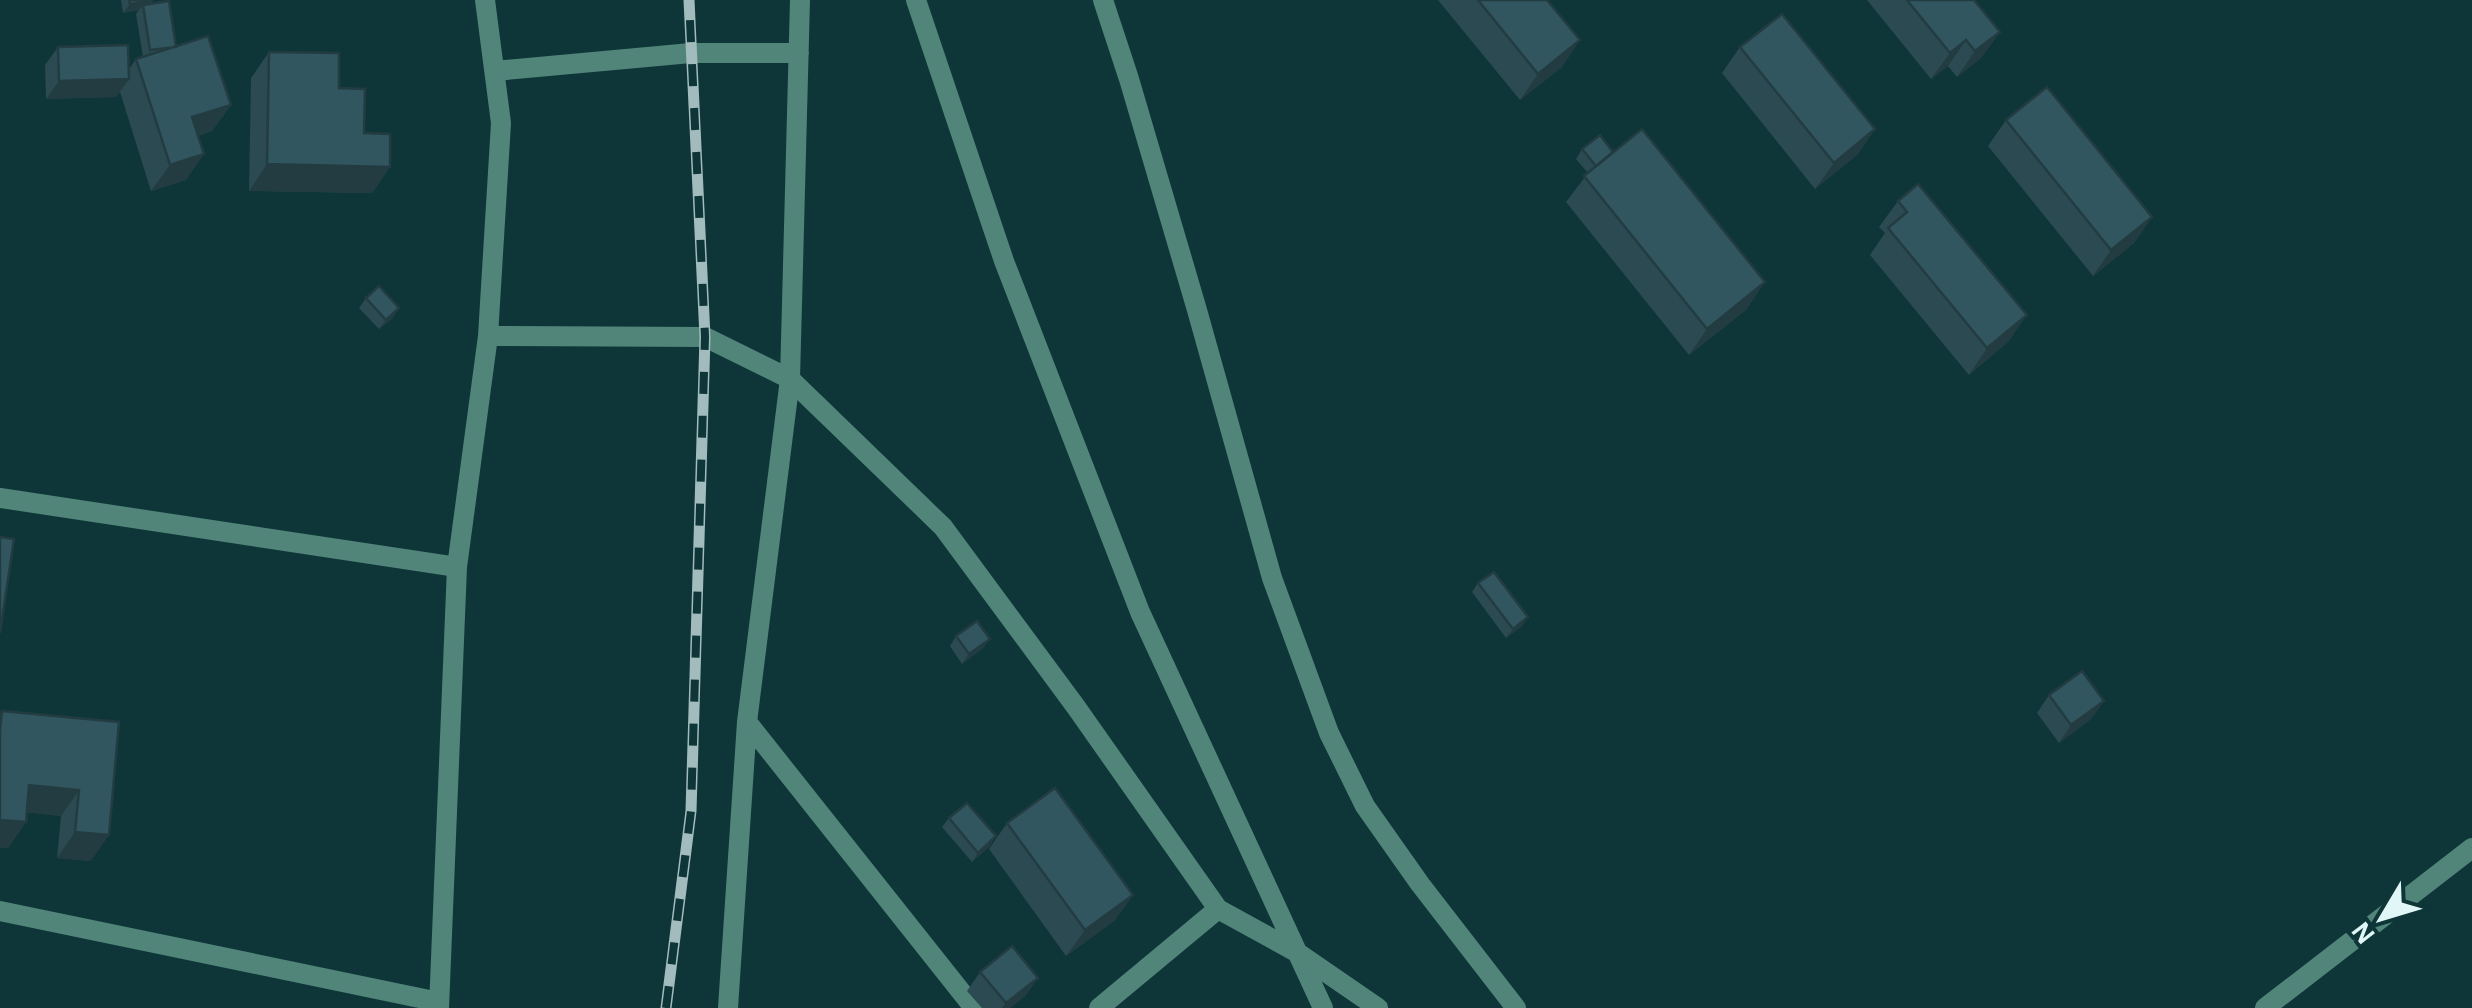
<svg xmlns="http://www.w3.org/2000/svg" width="2472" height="1008" font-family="'Alegreya Sans',sans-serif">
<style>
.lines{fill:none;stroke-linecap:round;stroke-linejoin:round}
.service{stroke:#51857a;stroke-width:20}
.minor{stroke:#51857a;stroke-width:20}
.rail-casing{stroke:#a2bcbd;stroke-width:11}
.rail{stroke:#0e3638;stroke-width:8;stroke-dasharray:22;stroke-linecap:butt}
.wall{fill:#2b4a52}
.shaded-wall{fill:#233c42}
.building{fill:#32565f;stroke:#233c42;stroke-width:2.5}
</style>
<rect width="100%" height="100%" fill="#0e3638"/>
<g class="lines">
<path class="service" d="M2265 1008 2472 848"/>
<path class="minor" d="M916 0 1004 261 1140 612 1323 1008
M1103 0 1129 79 1197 310 1272 578 1329 733 1365 806 1420 884 1516 1008
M495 71 691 53H799
M488 336 705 337 790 379 943 527 1076 707 1218 909 1298 953 1378 1008
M0 498 457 567
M747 722 974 1008
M0 911 439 1002
M439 1008 457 567 488 336 501 123 485 0
M728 1008 747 722 790 379 800 0
M1099 1008 1218 909"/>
<defs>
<path id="rail" d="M666 1008 691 811 705 337 689 0"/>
</defs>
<use href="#rail" class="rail-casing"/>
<use href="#rail" class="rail"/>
</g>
<path class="wall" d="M121 0H153L151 4 176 46 231 105 212 131 198 136 186 180 151 191 120 92 116 97 46 99 45 65 58 47 129 69 136 59 143 57 136 14 139 10 123 13Z
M1438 0H1547L1562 67 1520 100Z
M1867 0H1974L2000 32 1981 58 1957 77 1948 66 1931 79Z
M1740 47 1875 129 1857 155 1815 189 1722 73Z
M269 52 339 88 364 133 390 167 372 193 249 191 251 78Z
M2006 120 2152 217 2134 243 2093 276 1988 146Z
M1582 149 1613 152 1747 309 1689 355 1566 202 1588 173 1576 159Z
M1898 201 2009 341 1969 375 1870 255 1885 233 1879 227Z
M366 298 393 318 379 329 359 308Z
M1478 583 1528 617 1522 626 1506 638 1472 592Z
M956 636 990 639 983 648 962 664 950 646Z
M2049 695 2104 701 2091 719 2059 743 2037 713Z
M2 711 119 722 91 861 57 858 61 816 27 812 26 822 8 848H0V714Z
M949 818 990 846 972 862 942 827Z
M1007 823 1133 895 1114 921 1066 956 989 849Z
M980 972 1038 978 1025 996 1010 1008H982L967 991Z"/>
<path class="shaded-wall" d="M153 0 147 9 143 5 139 10 123 13 130 4Z
M2000 32 1981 58 1957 77 1975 51Z
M1580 40 1562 67 1520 100 1538 74Z
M1966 40 1948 66 1931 79 1950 53Z
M129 79 116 97 46 99 59 81Z
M231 105 212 131 174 143 192 117Z
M1875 129 1857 155 1815 189 1834 163Z
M204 154 186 180 151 191 170 165Z
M267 164 390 167 372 193 249 191Z
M2152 217 2134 243 2093 276 2111 250Z
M1765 282 1747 309 1689 355 1707 329Z
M399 308 393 318 379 329 386 320Z
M2027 315 2009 341 1969 375 1987 348Z
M1528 617 1522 626 1506 638 1513 629Z
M990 639 983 648 962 664 969 654Z
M2104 701 2091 719 2059 743 2071 725Z
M29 785 79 790 61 816 11 811Z
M0 820 26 822 8 848H0Z
M75 832 109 835 91 861 57 858Z
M996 836 990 846 972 862 978 853Z
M1133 895 1114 921 1066 956 1085 930Z
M1038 978 1025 996 1010 1008H1002L1006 1003Z"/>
<path class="building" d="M129 0H152L130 4Z
M1478 0H1547L1580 40 1538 74Z
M1907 0H1974L2000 32 1975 51 1966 40 1950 53Z
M169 1 176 47 150 50 143 5Z
M1782 14 1875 129 1834 163 1740 47Z
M208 36 231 105 192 117 204 154 170 165 136 59Z
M128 45 129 79 59 81 58 47Z
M269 52 339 53V88L365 89 364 133 390 134V167L267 164Z
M2047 87 2152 217 2111 250 2006 120Z
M1642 129 1765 282 1707 329 1584 176Z
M1600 135 1613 152 1596 166 1582 149Z
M1918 184 2027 315 1987 348 1888 228 1907 212 1898 201Z
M379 286 399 308 386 320 366 298Z
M0 537 14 539 0 633Z
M1494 572 1528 617 1513 629 1478 583Z
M977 621 990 639 969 654 956 636Z
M2082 671 2104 701 2071 725 2049 695Z
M2 711 119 722 109 835 75 832 79 790 29 785 26 822 0 820V730Z
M1055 788 1133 895 1085 930 1007 823Z
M967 803 996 836 978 853 949 818Z
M1012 946 1038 978 1006 1003 980 972Z"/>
<g transform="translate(2382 918) rotate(232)" stroke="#0e3638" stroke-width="8" paint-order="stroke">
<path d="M0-8L18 38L0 25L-18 38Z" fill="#e1f6f6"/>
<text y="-15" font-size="28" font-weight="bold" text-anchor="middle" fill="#e1f6f6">N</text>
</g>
</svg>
